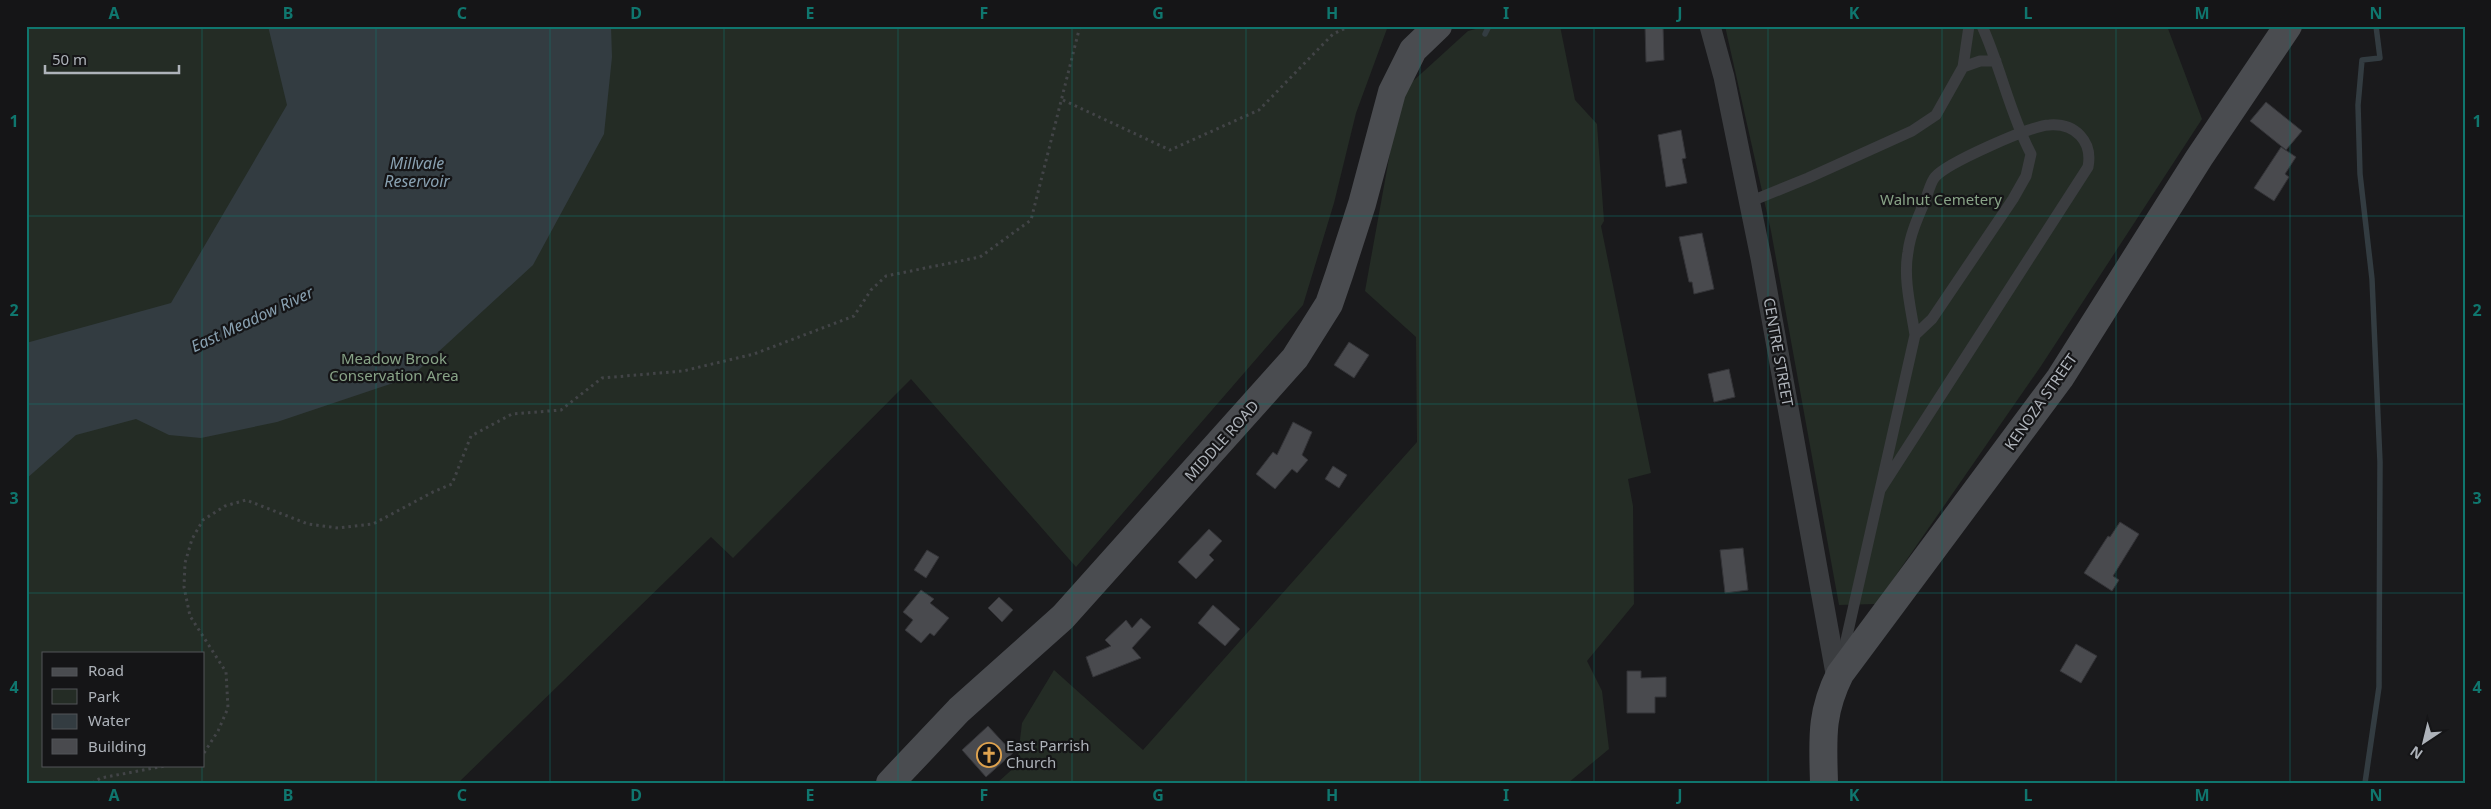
<svg xmlns="http://www.w3.org/2000/svg" width="2491" height="809" font-family="'Noto Sans',sans-serif">
<style>
.green{fill:#242c25;fill-rule:evenodd}
.water{fill:#333c41}
.lines{fill:none;stroke-linecap:round;stroke-linejoin:round}
.stream{stroke:#333c41;stroke-width:5.5}
.building{fill:#494a4e;stroke:#343438}
.path{stroke:#424447;stroke-width:3;stroke-dasharray:2.5 4;stroke-linecap:butt}
.lane{stroke:#3b3d40;stroke-width:11}
.street{stroke:#3b3d40;stroke-width:21}
.secondary{stroke:#4a4c50;stroke-width:28}
.grid{fill:none;stroke:#0f766e;stroke-width:1;stroke-opacity:0.55}
.labels{text-anchor:middle;stroke-width:4.5;stroke-linejoin:round;paint-order:stroke}
.park-label{font-size:15px;fill:#88a387;stroke:#151517}
.street-label{font-size:15px;fill:#aeb3ba;stroke:#151517}
.poi-label{font-size:15px;fill:#aeb3ba;stroke:#151517;text-anchor:start}
.water-label{font-size:16px;font-style:italic;fill:#89a1b1;stroke:#151517}
.neatline{fill:none;stroke:#0f766e;stroke-width:2}
.grid-label{font-size:16px;text-anchor:middle;font-weight:bold;fill:#0f766e}
</style>
<rect width="100%" height="100%" fill="#1a1a1c"/>
<path class="green" d="M26 26H1388L1356 113 1334 203 1303 305 1076 567 911 379 733 558 711 537 458 783H26ZM44 653H204V765H44Z
M1487 26H1560L1575 100 1597 124 1604 221 1601 226 1651 473 1628 479 1633 506 1634 604 1587 661 1602 691 1609 749 1568 783H997L1017 765 1022 723 1054 670 1143 750 1417 442 1416 337 1365 291 1401 92 1468 31Z
M1725 26H2167L2202 119 2041 366 1876 604 1839 605 1771 231Z"/>
<path class="water" d="M268 26H611L612 57 604 134 533 265 411 377 277 422 201 438 169 435 136 419 76 435 26 479V343L171 303 287 105Z"/>
<g class="lines">
<path class="stream" d="M1485 34 1489 26
M2365 783 2379 687 2380 462 2372 279 2360 174 2358 105 2362 60 2380 58 2376 26"/>
</g>
<path class="building" d="M1645 26H1663L1664 60 1646 62Z
M2266 102 2302 131 2286 150 2250 121Z
M1681 130 1686 158 1682 159 1687 183 1666 187 1658 135Z
M2281 147 2296 157 2285 174 2289 177 2274 201 2254 188Z
M1702 233 1714 289 1694 294 1692 282H1689L1679 237Z
M1349 342 1369 355 1354 378 1334 365Z
M1729 369 1735 397 1714 402 1708 374Z
M1293 422 1312 432 1302 455 1308 460 1297 473 1292 469 1275 489 1256 474 1273 452 1277 455Z
M1333 466 1347 475 1339 488 1325 479Z
M2120 522 2139 534 2113 576 2119 580 2112 591 2084 573 2108 536 2110 537Z
M1209 529 1222 541 1209 555 1214 560 1196 579 1178 562Z
M1743 548 1748 590 1725 593 1720 550Z
M927 550 939 557 926 578 914 570Z
M921 590 934 599 930 603 949 618 934 636 930 633 921 643 905 630 913 620 903 612Z
M999 597 1013 610 1002 622 988 608Z
M1213 605 1240 629 1225 646 1198 623Z
M1141 618 1151 627 1132 648 1141 658 1093 677 1086 657 1111 646 1105 640 1126 620 1132 628Z
M2076 644 2097 656 2081 683 2060 671Z
M1627 671H1641V678L1666 677V697H1655V713H1627Z
M988 726 1013 753 986 777 962 750Z"/>
<g class="lines">
<path class="path" d="M1063 100 1170 150 1259 110 1333 34 1350 26
M204 753 218 731 228 708 226 672 190 616 184 587 185 563 192 539 203 520 225 506 246 500 308 524 338 528 373 524 433 492 452 484 471 436 512 414 561 410 602 378 683 371 754 354 854 316 871 290 886 276 980 257 1031 220 1080 26
M92 783 101 778 170 765"/>
<path class="lane" d="M1963 67 1980 61H1996
M1749 202 1808 178 1912 131 1936 115 1963 67 1969 26
M1915 335 1932 319 2013 199 2026 176 2031 154C2010 114 2001 68 1982 26
M1842 658 1915 335C1911 309 1903 278 1908 252 1910 235 1918 217 1925 201 1928 194 1930 183 1935 177 1947 163 2030 126 2049 125 2075 123 2093 141 2088 167L1880 490"/>
<path class="street" d="M1710 26 1724 77 1761 258 1837 679"/>
<path class="secondary" d="M890 783 959 710 1063 617 1295 358 1329 304 1339 275 1362 204 1392 92 1413 50 1438 26
M1824 783C1823 740 1820 714 1840 674L2060 378 2199 158 2288 26"/>
</g>
<path class="grid" d="M202 26V653M376 26V783M550 26V783M724 26V783M898 26V783M1072 26V783M1246 26V783M1420 26V783M1594 26V783M1768 26V783M1942 26V783M2116 26V783M2290 26V783M26 216H2465M26 404H2465M26 593H2465M202 765V783"/>
<defs>
<symbol id="church-ring" viewBox="-11 -11 22 22"><circle r="9.5" fill="#151517" stroke="#dfa34f" stroke-width="1.5"/><path d="M-1.2-6h2.4v3.5h3.3v2.4h-3.3V6h-2.4V-.1h-3.3v-2.4h3.3Z" fill="#dfa34f"/></symbol>
</defs>
<g fill-rule="evenodd">
<use href="#church-ring" x="975" y="741" width="28" height="28"/>
</g>
<g class="labels">
<g class="park-label">
<text x="1941" y="205">Walnut Cemetery</text>
<text x="394" y="364">Meadow Brook<tspan x="394" dy="17">Conservation Area</tspan></text>
</g>
<g class="street-label">
<text transform="translate(1778 352) rotate(80)" y="5">CENTRE STREET</text>
<text transform="translate(2041 402) rotate(-55)" y="5">KENOZA STREET</text>
<text transform="translate(1222 441) rotate(-48)" y="5">MIDDLE ROAD</text>
</g>
<g class="poi-label">
<text x="1006" y="751">East Parrish<tspan x="1006" dy="17">Church</tspan></text>
</g>
<g class="water-label">
<text x="417" y="169">Millvale<tspan x="417" dy="18">Reservoir</tspan></text>
<text transform="translate(252 319) rotate(-25)" y="6">East Meadow River</text>
</g>
</g>
<rect width="2491" height="809" fill="none" stroke="#151517" stroke-width="55"/>
<rect x="42" y="652" width="162" height="115" fill="#151517" stroke="#525458"/>
<rect x="52" y="668" width="25" height="8" fill="#4a4c50" stroke="#525458"/>
<text x="88" y="676" font-size="15" fill="#aeb3ba">Road</text>
<rect x="52" y="689" width="25" height="15" fill="#242c25" stroke="#525458"/>
<text x="88" y="702" font-size="15" fill="#aeb3ba">Park</text>
<rect x="52" y="714" width="25" height="15" fill="#333c41" stroke="#525458"/>
<text x="88" y="726" font-size="15" fill="#aeb3ba">Water</text>
<rect x="52" y="739" width="25" height="15" fill="#494a4e" stroke="#525458"/>
<text x="88" y="752" font-size="15" fill="#aeb3ba">Building</text>
<g transform="translate(2424 742) rotate(215)" stroke="#151517" stroke-width="4" paint-order="stroke">
<path d="M0-4L9 19L0 12L-9 19Z" fill="#aeb3ba"/>
<text y="-8" font-size="14" font-weight="bold" text-anchor="middle" fill="#aeb3ba">N</text>
</g>
<path d="M45 65v8h134v-8" fill="none" stroke="#aeb3ba" stroke-width="2.5"/>
<text x="52" y="65" font-size="15" fill="#aeb3ba" stroke="#151517" stroke-width="4" paint-order="stroke">50 m</text>
<rect x="28" y="28" width="2436" height="754" class="neatline"/>
<g class="grid-label">
<text x="114" y="19">A</text>
<text x="288" y="19">B</text>
<text x="462" y="19">C</text>
<text x="636" y="19">D</text>
<text x="810" y="19">E</text>
<text x="984" y="19">F</text>
<text x="1158" y="19">G</text>
<text x="1332" y="19">H</text>
<text x="1506" y="19">I</text>
<text x="1680" y="19">J</text>
<text x="1854" y="19">K</text>
<text x="2028" y="19">L</text>
<text x="2202" y="19">M</text>
<text x="2376" y="19">N</text>
<text x="14" y="127">1</text>
<text x="2477" y="127">1</text>
<text x="14" y="316">2</text>
<text x="2477" y="316">2</text>
<text x="14" y="504">3</text>
<text x="2477" y="504">3</text>
<text x="14" y="693">4</text>
<text x="2477" y="693">4</text>
<text x="114" y="801">A</text>
<text x="288" y="801">B</text>
<text x="462" y="801">C</text>
<text x="636" y="801">D</text>
<text x="810" y="801">E</text>
<text x="984" y="801">F</text>
<text x="1158" y="801">G</text>
<text x="1332" y="801">H</text>
<text x="1506" y="801">I</text>
<text x="1680" y="801">J</text>
<text x="1854" y="801">K</text>
<text x="2028" y="801">L</text>
<text x="2202" y="801">M</text>
<text x="2376" y="801">N</text>
</g>
</svg>
